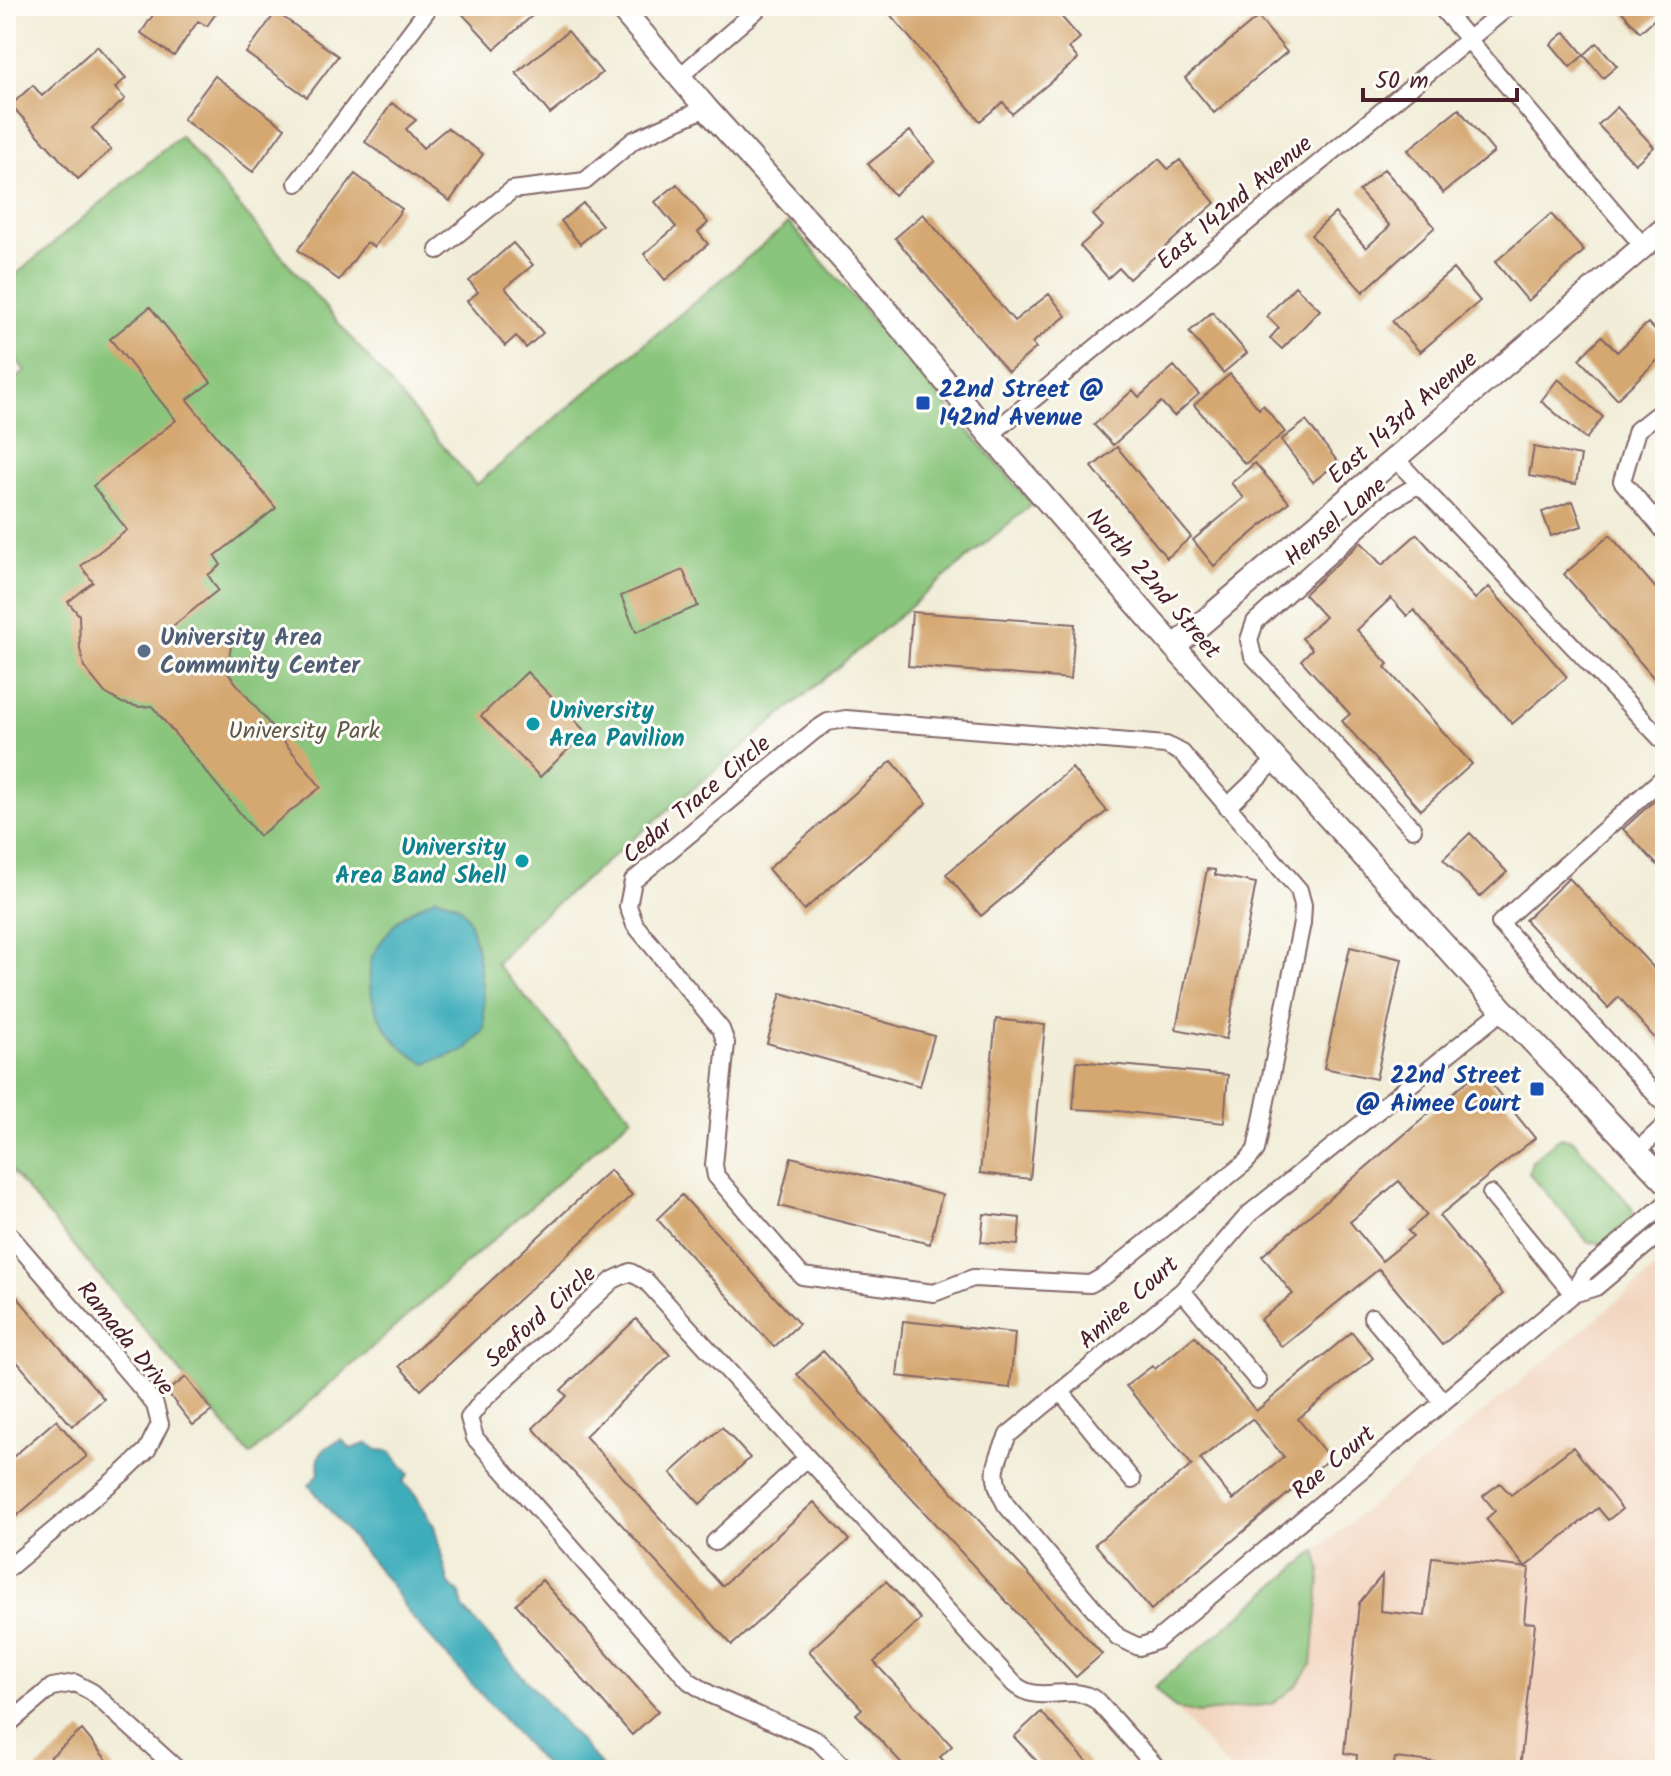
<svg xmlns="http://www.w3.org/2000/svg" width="1671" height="1776" font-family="Kalam,sans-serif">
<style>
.built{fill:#f2d4be}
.green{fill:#89c57b;stroke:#6a7253;stroke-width:2}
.water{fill:#3eadbb;stroke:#446673;stroke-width:2}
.building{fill:#d5a872;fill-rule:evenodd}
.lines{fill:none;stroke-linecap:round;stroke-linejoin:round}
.street-casing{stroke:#846768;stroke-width:20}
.secondary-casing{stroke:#846768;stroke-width:26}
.street{stroke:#fff;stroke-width:16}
.secondary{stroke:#fff;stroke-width:22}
.transit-dot{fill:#1a4fb4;stroke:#fdfcf7;stroke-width:3}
.service-dot{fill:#5c6f8a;stroke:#fdfcf7;stroke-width:3}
.culture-dot{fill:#0f9aa8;stroke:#fdfcf7;stroke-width:3}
.labels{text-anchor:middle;stroke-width:6;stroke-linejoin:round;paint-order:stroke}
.street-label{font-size:24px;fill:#4a1f2b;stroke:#fdfcf7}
.transit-label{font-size:24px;font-weight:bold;fill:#164399;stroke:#fdfcf7;text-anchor:start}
.service-label{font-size:24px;font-weight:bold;fill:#4e5e75;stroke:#fdfcf7;text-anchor:start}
.culture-label{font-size:24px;font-weight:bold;fill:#0d838f;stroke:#fdfcf7;text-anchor:start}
.park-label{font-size:24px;fill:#605947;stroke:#fdfcf7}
</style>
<rect width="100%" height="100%" fill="#fdfcf7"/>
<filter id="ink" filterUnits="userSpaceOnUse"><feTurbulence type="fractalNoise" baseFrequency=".0125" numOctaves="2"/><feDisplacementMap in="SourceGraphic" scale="16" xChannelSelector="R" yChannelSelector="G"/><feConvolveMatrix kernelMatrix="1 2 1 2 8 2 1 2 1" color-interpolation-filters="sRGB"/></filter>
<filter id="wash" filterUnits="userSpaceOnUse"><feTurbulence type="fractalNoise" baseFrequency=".006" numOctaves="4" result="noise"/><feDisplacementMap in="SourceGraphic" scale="32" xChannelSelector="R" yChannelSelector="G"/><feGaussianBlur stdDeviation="1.8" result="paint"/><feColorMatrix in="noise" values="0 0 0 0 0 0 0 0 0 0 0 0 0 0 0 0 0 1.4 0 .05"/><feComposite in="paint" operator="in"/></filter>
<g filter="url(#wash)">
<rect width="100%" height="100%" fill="#f1edd8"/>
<path class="built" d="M1665 1261V1770H1230L1174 1708 1198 1713 1221 1709 1314 1635 1321 1569 1316 1551Z"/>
<path class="green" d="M180 136 476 485 789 223 1032 504 531 925 496 964 632 1117 250 1455 6 1165V387L25 371 6 346V283Z
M1560 1137 1573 1140 1632 1207 1633 1217 1603 1243 1588 1242 1529 1173 1532 1161Z
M1316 1551 1321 1569 1312 1664 1297 1685 1272 1704 1198 1713 1174 1708 1154 1687Z"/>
<path class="water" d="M436 897C443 900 454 902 460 907 478 921 485 1006 484 1030L464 1051 425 1063C387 1043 364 1004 371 960 372 953 393 925 399 920 409 910 424 904 436 897Z
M341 1439 351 1449 368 1443 378 1450 390 1451 409 1474 403 1482 415 1494 434 1526 449 1584 460 1593 463 1608 605 1770H549L410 1615 390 1584 309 1485 319 1474C316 1451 322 1450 341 1439Z"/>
<g id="blocks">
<path class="building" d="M159 6H221L207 26 198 21 174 56 141 33Z
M455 6H543L495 49Z
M883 6H1052L1080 38 1069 48 1078 59 1012 114 1003 102 980 121Z
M1617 6H1649L1658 16 1640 32Z
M276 12 338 56 307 97 246 53Z
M1258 17 1287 52 1214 113 1185 78Z
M568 31 602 73 550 114 516 73Z
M1565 32 1584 55 1570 67 1551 44Z
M1597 43 1617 66 1603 78 1584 55Z
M97 46 126 78 115 88 125 99 92 128 111 150 78 179 11 105 33 85 42 96Z
M215 76 285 128 253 172 183 119Z
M392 103 416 120 406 129 423 148 447 128 483 154 450 201 365 142Z
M1617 107 1654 147 1635 164 1598 125Z
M1459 109 1494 152 1443 193 1408 150Z
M910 131 935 161 894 195 868 164Z
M1159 159 1168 169 1180 160 1215 203 1129 279 1119 268 1108 278 1080 246 1103 226 1093 215Z
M1384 169 1435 227 1363 292 1311 235 1335 213 1366 248 1390 226 1359 191Z
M355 174 402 209 374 247 367 242 339 280 298 250Z
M677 184 708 223 698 232 708 244 665 280 644 254 676 227 655 202Z
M583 203 602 225 580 244 561 221Z
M923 214 1014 321 1049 294 1066 316 1032 343 1036 348 1008 372 895 238Z
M1551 214 1584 251 1528 301 1495 262Z
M513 243 533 265 505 288 543 333 526 348 516 336 505 346 467 301 478 292 469 281Z
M1453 269 1480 301 1420 352 1392 321Z
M1295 286 1320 310 1282 349 1270 338 1279 328 1267 316Z
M150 307 211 382 187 400 276 508 215 556 221 565 208 575 218 590 163 634 232 639 227 672 321 787 259 836 152 706 140 707 122 703 105 693 84 667 80 649 79 615 68 602 93 582 81 566 127 530 93 486 176 420 110 339Z
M1212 312 1247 353 1223 373 1189 332Z
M1648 323 1665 341V353L1617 399 1579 359 1602 336 1617 352Z
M1174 366 1199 394 1174 416 1161 402 1113 445 1094 425 1133 390 1139 397Z
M1230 374 1259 409 1263 405 1285 432 1245 464 1194 405Z
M1558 379 1603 417 1586 439 1541 401Z
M1306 421 1338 462 1313 482 1281 440Z
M1117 447 1191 537 1167 558 1092 467Z
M1534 447 1581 456 1576 484 1529 476Z
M1255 463 1289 502 1214 566 1193 540 1244 498 1231 483Z
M1573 501 1582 526 1551 536 1542 512Z
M1417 534 1475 599 1489 587 1567 677 1512 724 1414 610 1407 616 1391 598 1357 630 1388 664 1385 667 1472 764 1421 810 1342 721 1350 714 1301 660 1312 649 1302 638 1325 617 1304 594 1361 542 1382 565Z
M1610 535 1665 599V691L1564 574Z
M683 570 698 606 636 632 621 596Z
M912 612 1075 624 1071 679 908 666Z
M527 672 586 732 540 777 481 716Z
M892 761 927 803 804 910 768 869Z
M1072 768 1107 811 981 916 946 874Z
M1665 791V873L1623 829Z
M1470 833 1507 872 1480 897 1443 859Z
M1207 869 1215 870V875L1256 883 1226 1039 1176 1029Z
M1569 878 1652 966 1665 984V1050L1619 997 1608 1008 1525 920Z
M1350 947 1402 959 1376 1079 1324 1068Z
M781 993 934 1036 920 1086 767 1043Z
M996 1019 1045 1025 1030 1179 980 1173Z
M1077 1061 1228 1075 1224 1123 1118 1111 1073 1109Z
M1480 1070 1535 1138 1439 1216 1503 1294 1442 1345 1379 1269 1282 1347 1260 1320 1293 1294 1262 1256ZM1399 1181 1427 1215 1408 1231 1413 1236 1382 1261 1350 1222Z
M791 1157 942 1195 930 1244 779 1206Z
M610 1170 632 1195 421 1390 399 1366Z
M682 1195 799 1324 774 1347 657 1219Z
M984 1214 1020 1218 1018 1245 981 1242Z
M6 1284 104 1399 72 1426 6 1349Z
M636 1319 670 1355 585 1436 722 1586 814 1502 849 1540 732 1645 533 1428 567 1396 561 1390Z
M903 1321 1015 1333 1010 1388 897 1376Z
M1352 1332 1373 1358 1298 1419 1330 1458 1151 1610 1095 1544 1192 1465 1126 1386 1152 1366 1155 1369 1195 1336 1256 1411ZM1252 1419 1284 1457 1233 1500 1200 1459Z
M823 1351 1102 1654 1076 1677 797 1374Z
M186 1377 212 1411 193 1425 167 1392Z
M56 1420 87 1456 6 1525V1463Z
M722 1427 750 1458 700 1504 671 1473Z
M1573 1447 1622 1509 1608 1520 1598 1508 1525 1567 1486 1519 1495 1511 1483 1496 1500 1483 1511 1495Z
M1432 1557 1529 1568 1524 1622 1535 1623 1520 1769 1445 1770V1763L1395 1758 1393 1770H1356L1357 1755 1344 1753 1359 1603 1382 1575 1380 1611 1425 1616Z
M542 1580 658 1711 632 1735 516 1604Z
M886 1581 921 1619 874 1662 952 1746 940 1757 952 1770H908L856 1714 862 1709 809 1651Z
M1041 1712 1095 1770H1045L1014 1737Z
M82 1730 115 1770H35Z"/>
</g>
</g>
<g filter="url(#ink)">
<use href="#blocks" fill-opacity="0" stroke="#846768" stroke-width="2"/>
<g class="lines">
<defs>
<path id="street" d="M1440 6 1643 246
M679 77 761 6
M297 183 430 6
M438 250 512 190 585 181 634 140 706 108
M1665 408 1637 430 1622 481 1665 532
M990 435 1509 6
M1395 458 1419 484
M846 719 1166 745 1182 753 1299 890 1303 905 1302 923 1256 1150 1246 1162 1106 1275 1090 1284 973 1278 934 1293 802 1276 716 1176 714 1165 726 1043 721 1029 635 925 628 906 633 881 814 731 828 722Z
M1665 776 1500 923 1665 1105
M1227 807 1276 760
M1413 829 1253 656 1249 640 1255 622 1386 504 1419 484 1665 743
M1503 1010 1249 1214 1182 1291 1008 1435C995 1465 989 1475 1006 1505L1118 1637 1139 1647 1156 1641 1573 1294 1596 1287 1665 1229
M1637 1151 1665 1125
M1491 1194 1573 1294
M6 1231 144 1391 155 1405 160 1424 147 1450 124 1472 6 1570
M1182 1291 1258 1381
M1573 1294 1584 1273 1665 1204
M1372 1317 1443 1402
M1061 1392 1132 1480
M715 1542 807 1458
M6 1726 52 1687 75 1683 92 1692 178 1770
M847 1770 818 1741 711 1695 689 1681 475 1438 469 1418 482 1401 613 1280 630 1272 646 1281 1014 1684C1040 1707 1070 1681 1097 1701L1159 1770"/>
<path id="secondary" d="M619 6 706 108 862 281 990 435 1174 647 1503 1010 1665 1181
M1174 647 1665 228"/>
</defs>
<use href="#street" class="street-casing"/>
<use href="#secondary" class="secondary-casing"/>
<use href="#street" class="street"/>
<use href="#secondary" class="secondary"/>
</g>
</g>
<g class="transit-dot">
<rect x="915" y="395" width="16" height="16" rx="4"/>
<rect x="1529" y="1081" width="16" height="16" rx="4"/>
</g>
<circle class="service-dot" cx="144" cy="651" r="8"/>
<g class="culture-dot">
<circle cx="533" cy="724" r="8"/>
<circle cx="522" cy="861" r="8"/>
</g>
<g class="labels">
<g class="street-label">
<text transform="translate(1234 202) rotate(-40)" y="8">East 142nd Avenue</text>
<text transform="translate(1402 417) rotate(-41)" y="8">East 143rd Avenue</text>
<text transform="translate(1335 521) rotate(-40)" y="8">Hensel Lane</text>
<text transform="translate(1154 583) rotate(49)" y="8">North 22nd Street</text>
<text transform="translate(696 799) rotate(-40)" y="8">Cedar Trace Circle</text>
<text transform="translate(1128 1302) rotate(-42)" y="8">Amiee Court</text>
<text transform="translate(540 1316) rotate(-42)" y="8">Seaford Circle</text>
<text transform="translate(126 1338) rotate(51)" y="8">Ramada Drive</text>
<text transform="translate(1333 1462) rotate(-40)" y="8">Rae Court</text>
</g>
<g class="transit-label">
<text x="939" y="397">22nd Street @<tspan x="939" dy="28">142nd Avenue</tspan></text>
<text x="1521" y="1083" text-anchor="end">22nd Street<tspan x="1521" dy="28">@ Aimee Court</tspan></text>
</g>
<g class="service-label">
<text x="160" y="645">University Area<tspan x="160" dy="28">Community Center</tspan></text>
</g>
<g class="culture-label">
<text x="549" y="718">University<tspan x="549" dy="28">Area Pavilion</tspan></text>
<text x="506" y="855" text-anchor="end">University<tspan x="506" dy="28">Area Band Shell</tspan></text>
</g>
<g class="park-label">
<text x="304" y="738">University Park</text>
</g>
</g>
<rect width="1671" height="1776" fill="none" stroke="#fdfcf7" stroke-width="32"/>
<path d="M1363 88v12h154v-12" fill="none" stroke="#4a1f2b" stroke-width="4"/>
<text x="1375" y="88" font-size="24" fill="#4a1f2b" stroke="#fdfcf7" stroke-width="6" paint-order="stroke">50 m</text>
</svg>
